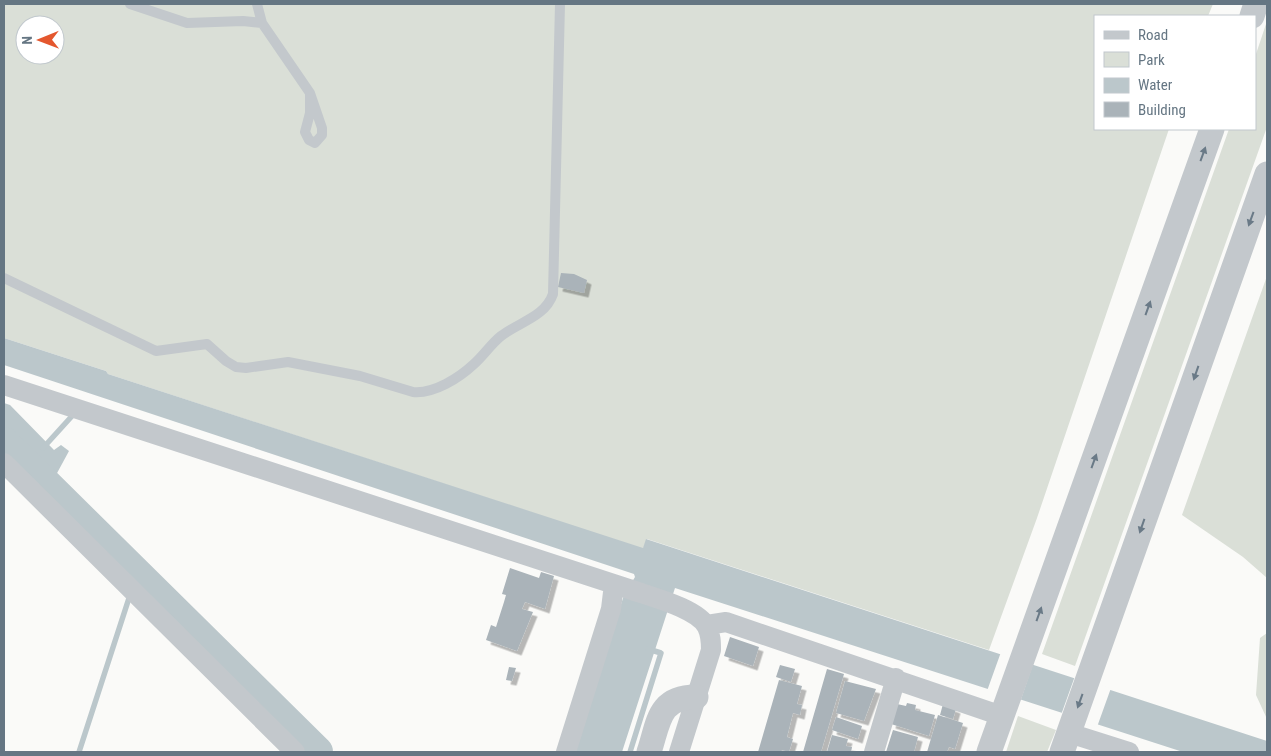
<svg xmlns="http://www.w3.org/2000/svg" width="1271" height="756" font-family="'Roboto Condensed',sans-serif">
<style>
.green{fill:#dadfd7;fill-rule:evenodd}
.water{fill:#bbc7cb}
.pier{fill:#fafaf8}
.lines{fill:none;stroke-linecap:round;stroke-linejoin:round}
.stream{stroke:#bbc7cb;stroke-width:5.5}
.river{stroke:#bbc7cb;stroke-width:32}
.building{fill:#aab3b9;filter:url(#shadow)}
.service{stroke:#c3c8cc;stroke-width:10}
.minor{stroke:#c3c8cc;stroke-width:20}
.tertiary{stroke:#c3c8cc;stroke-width:25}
.oneway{fill:#6a7a87}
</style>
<defs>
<filter id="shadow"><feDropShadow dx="4.5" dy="4.5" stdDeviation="0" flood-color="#0004"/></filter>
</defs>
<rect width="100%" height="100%" fill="#fafaf8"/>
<path class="green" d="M4 4H1213L1208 16H1095V129H1169L1037 518 989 650 647 539 643 549 108 374 106 371 4 338ZM25 25H55V55H25Z
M1267 21V127L1075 666 1042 654 1229 129H1255V57Z
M1267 276V578L1243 557 1182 515Z
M1267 633V719L1256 695 1260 638Z
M1018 716 1056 730 1047 752H1006Z"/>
<path class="water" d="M4 338 106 371 108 374 643 548 646 539 1267 741V752H1183L675 588 622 752H574L624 595 635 577 634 574 4 365Z
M4 403 10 405 54 450 61 445 69 451 56 475 61 494 53 503 4 453Z"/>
<path class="pier" d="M1001 652 1033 664 1020 702 987 691Z
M1075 676 1111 688 1097 727 1061 715Z"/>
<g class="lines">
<path class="stream" d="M43 448 72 416
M79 752 130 595
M630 752 661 653 648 649"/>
<path class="river" d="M4 443 317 752"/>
</g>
<path class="building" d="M561 273 574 274 587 280 584 293 558 287Z
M510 568 539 578 541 572 554 576 545 609 525 602 522 609 533 612 517 651 486 640 491 625 496 627 504 602 506 595 502 594Z
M730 637 759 647 753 666 724 656Z
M780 665 795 669 791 682 776 677Z
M509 667 516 668 512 681 506 680Z
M827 669 844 674 821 752H803Z
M779 680 802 686 797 704 802 705 800 715 793 713 787 737 793 739 789 752 782 750 781 752H758Z
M845 681 876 689 864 721 836 713Z
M907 703 916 705 915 710 935 715 929 736 891 724 897 704 906 706Z
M943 704 956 709 953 719 940 715Z
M938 715 963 723 955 749 949 747 947 752H927Z
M836 717 862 726 858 739 832 730Z
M893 730 918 737 914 752H886Z
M832 735 848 739 846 746 852 747 851 752H827Z"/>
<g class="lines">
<path class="service" d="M130 4 187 23 243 21 262 23
M257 4 262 23 310 93 322 128V135L315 143 309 140 305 132 310 113V93
M4 278 156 351 207 344 226 361 236 367 246 368 288 362 360 376 413 392C434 394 459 378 474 364 484 355 491 344 501 336 519 322 545 317 553 294L560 4"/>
<path class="minor" d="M4 385 629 589C648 596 698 608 707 627 711 635 711 642 711 650L679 752
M4 463 295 752
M707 625 726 622 1002 716
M1069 733 1129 752
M566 752 611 609 614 584
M874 752 896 678"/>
<path class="tertiary" d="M1252 16 1256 4
M649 752C659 722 658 697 696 697
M989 752 1212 129
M1062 752 1267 174"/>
</g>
<defs><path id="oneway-solid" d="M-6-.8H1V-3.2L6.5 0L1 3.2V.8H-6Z" transform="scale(1.25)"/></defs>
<g class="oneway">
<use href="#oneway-solid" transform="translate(1203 154) rotate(-70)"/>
<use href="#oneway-solid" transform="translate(1251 219) rotate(110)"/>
<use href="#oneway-solid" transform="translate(1148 308) rotate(-70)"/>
<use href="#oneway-solid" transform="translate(1196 373) rotate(109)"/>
<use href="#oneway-solid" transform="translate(1094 461) rotate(-70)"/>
<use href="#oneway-solid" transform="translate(1142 526) rotate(109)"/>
<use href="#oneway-solid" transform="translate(1039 614) rotate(-70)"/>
<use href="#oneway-solid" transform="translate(1080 701) rotate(110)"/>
</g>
<rect width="1271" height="756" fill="none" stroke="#657683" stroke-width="10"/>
<rect x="1094" y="15" width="162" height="115" fill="#ffffff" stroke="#c1c8cd"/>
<rect x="1104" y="31" width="25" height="8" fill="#c3c8cc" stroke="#c1c8cd"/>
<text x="1138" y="40" font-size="15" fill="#657683">Road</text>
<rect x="1104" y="52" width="25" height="15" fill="#dadfd7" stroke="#c1c8cd"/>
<text x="1138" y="65" font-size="15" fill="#657683">Park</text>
<rect x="1104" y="78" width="25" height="15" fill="#bbc7cb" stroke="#c1c8cd"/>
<text x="1138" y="90" font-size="15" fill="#657683">Water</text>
<rect x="1104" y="102" width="25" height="15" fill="#aab3b9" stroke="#c1c8cd"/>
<text x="1138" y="115" font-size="15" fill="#657683">Building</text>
<g transform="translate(40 40) rotate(269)"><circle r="24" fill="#ffffff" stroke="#c1c8cd"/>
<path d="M0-4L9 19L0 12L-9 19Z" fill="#e4572e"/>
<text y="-8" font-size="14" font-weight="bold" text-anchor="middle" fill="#657683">N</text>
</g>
</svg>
